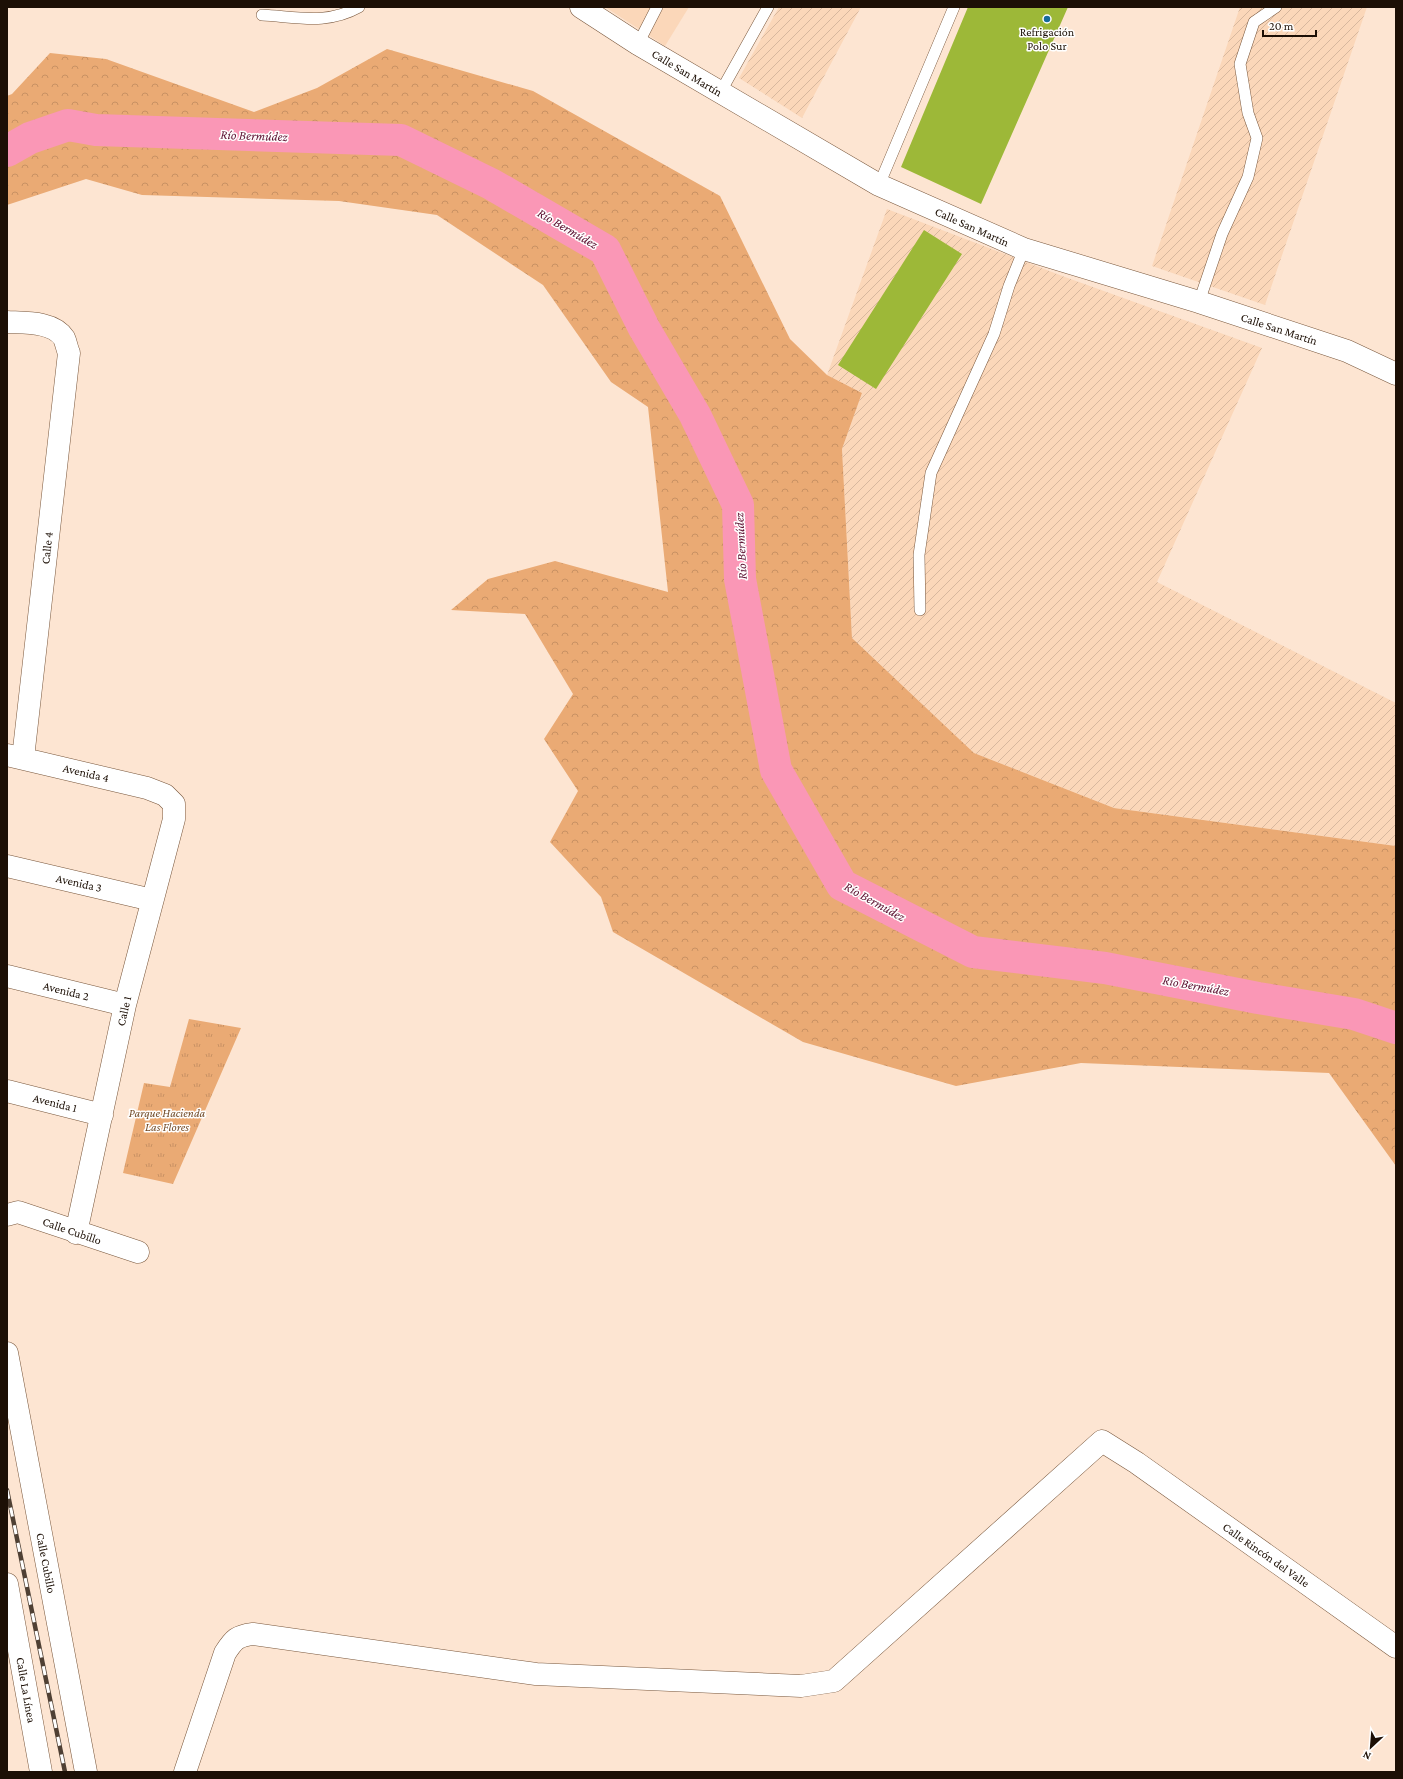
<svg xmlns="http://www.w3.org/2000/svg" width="1403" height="1779" font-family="'Crimson Pro',serif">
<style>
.built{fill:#fbd7b9}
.industrial{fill:url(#industrial-furrows)}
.forest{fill:url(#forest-crowns)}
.park{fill:url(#park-tufts)}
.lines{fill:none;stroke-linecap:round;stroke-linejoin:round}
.river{stroke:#fa97b6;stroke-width:32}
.building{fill:#9db838}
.lane-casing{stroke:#79573c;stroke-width:12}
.street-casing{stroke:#79573c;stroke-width:23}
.lane{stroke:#fff;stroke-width:11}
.street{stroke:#fff;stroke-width:22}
.rail-casing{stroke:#4f4034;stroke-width:4.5}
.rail{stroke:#fff;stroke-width:3;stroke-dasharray:9;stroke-linecap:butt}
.poi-dot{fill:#166b9b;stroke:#fff;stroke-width:1.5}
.labels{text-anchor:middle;stroke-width:3;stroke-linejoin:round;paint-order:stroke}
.poi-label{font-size:12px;fill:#1c0f05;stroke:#fff}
.street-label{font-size:12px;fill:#1c0f05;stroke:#fff}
.park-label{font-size:12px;font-style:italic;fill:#734c29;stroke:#fff}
.water-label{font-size:13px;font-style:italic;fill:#5c1030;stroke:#fff}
</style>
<defs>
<pattern id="industrial-furrows" width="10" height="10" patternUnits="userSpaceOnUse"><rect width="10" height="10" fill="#fbd7b9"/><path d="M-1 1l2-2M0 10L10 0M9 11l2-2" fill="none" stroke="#d7b79e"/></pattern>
<pattern id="forest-crowns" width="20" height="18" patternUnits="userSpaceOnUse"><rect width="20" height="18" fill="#eaaa74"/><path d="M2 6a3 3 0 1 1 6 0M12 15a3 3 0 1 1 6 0" fill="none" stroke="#c89163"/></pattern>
<pattern id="park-tufts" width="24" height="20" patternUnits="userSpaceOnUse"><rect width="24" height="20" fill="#eaaa74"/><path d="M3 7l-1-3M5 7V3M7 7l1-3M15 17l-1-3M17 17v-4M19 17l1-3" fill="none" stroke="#c89163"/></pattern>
</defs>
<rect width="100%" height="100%" fill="#fde5d2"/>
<path class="built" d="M605 7H689L665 46Z"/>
<path class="industrial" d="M779 7H861L802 118 739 78Z
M1240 7H1367L1265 305 1152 266Z
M887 209 1065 277 1262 348 1157 582 1396 703V846L1114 808 974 753 852 638 842 449 862 393 827 375Z"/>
<path class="forest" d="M387 49 533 91 720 196 790 339 827 375 862 393 842 449 852 638 974 753 1114 808 1396 846V1166L1329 1073 1081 1063 956 1086 803 1042 613 932 601 897 550 842 578 791 544 739 573 694 525 614 451 610 488 579 555 561 668 592 648 407 611 382 543 285 437 215 339 201 142 195 86 179 7 205V96L12 94 50 53 106 59 254 112 317 88Z"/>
<path class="park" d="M189 1019 241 1028 173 1184 123 1173 144 1083 170 1087Z"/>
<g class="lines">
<path class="river" d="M7 151 30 138 68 125 96 130 401 140 491 184 605 250 644 328 695 415 738 505 740 579 776 770 842 885 973 952 1105 968 1258 998 1354 1014 1396 1028"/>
</g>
<path class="building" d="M968 7H1068L981 204 901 167Z
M924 230 962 254 876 389 838 365Z"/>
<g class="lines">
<defs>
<path id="lane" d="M262 15C298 17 327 25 359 7
M638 44 657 7
M720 93 768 7
M879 185 954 7
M1199 302 1222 234 1248 177 1257 138 1248 113 1240 64 1254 22 1276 7
M920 610 919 555 931 473 994 334 1009 286 1024 249"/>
<path id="street" d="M581 7 638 44 879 185 1024 249 1199 302 1347 351 1396 374
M7 322C24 323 53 321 64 338 66 342 67 349 69 353L23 758
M7 755 147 788 165 795 174 804V819L125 1005 76 1233
M7 866 152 900
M7 976 125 1005
M7 1091 102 1115
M7 1215 18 1212 138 1252
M7 1353 86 1772
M7 1584 41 1772
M185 1772 225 1653C234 1639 237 1636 253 1634L536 1674 801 1686 834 1681 1102 1441 1137 1463 1396 1647"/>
</defs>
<use href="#lane" class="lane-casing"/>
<use href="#street" class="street-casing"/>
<use href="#lane" class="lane"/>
<use href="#street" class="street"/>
<defs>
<path id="rail" d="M7 1490 65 1772"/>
</defs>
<use href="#rail" class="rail-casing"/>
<use href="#rail" class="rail"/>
</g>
<circle class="poi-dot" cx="1047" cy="19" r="4"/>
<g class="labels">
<g class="poi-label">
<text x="1047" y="36">Refrigación<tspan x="1047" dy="14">Polo Sur</tspan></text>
</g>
<g class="street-label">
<text transform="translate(687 73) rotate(31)" y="4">Calle San Martín</text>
<text transform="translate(972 227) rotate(24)" y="4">Calle San Martín</text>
<text transform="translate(1279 329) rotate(18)" y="4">Calle San Martín</text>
<text transform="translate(47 548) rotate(-84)" y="4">Calle 4</text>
<text transform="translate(86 773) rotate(13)" y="4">Avenida 4</text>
<text transform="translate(79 883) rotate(13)" y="4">Avenida 3</text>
<text transform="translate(66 991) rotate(14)" y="4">Avenida 2</text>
<text transform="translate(124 1011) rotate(-77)" y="4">Calle 1</text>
<text transform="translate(55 1103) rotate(14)" y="4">Avenida 1</text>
<text transform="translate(72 1231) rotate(19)" y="4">Calle Cubillo</text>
<text transform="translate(1266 1555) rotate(35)" y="4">Calle Rincón del Valle</text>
<text transform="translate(46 1563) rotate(79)" y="4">Calle Cubillo</text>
<text transform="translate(26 1690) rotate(80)" y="4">Calle La Línea</text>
</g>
<g class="park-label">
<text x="167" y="1117">Parque Hacienda<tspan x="167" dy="14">Las Flores</tspan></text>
</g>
<g class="water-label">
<text transform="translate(254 135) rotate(2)" y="5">Río Bermúdez</text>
<text transform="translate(568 228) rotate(30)" y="5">Río Bermúdez</text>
<text transform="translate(740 546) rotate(-93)" y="5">Río Bermúdez</text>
<text transform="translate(875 901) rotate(29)" y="5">Río Bermúdez</text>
<text transform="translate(1196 985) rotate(10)" y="5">Río Bermúdez</text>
</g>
</g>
<rect width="1403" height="1779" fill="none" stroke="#1c0f05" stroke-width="16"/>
<g transform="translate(1371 1747) rotate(206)" stroke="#ffffff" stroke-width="3" paint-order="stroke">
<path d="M0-3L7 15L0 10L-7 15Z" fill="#1c0f05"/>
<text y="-6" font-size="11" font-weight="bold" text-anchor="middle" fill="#1c0f05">N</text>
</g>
<path d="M1263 30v6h53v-6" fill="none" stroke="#1c0f05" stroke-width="2"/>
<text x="1269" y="30" font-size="12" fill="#1c0f05" stroke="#ffffff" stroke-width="3" paint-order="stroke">20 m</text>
</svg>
